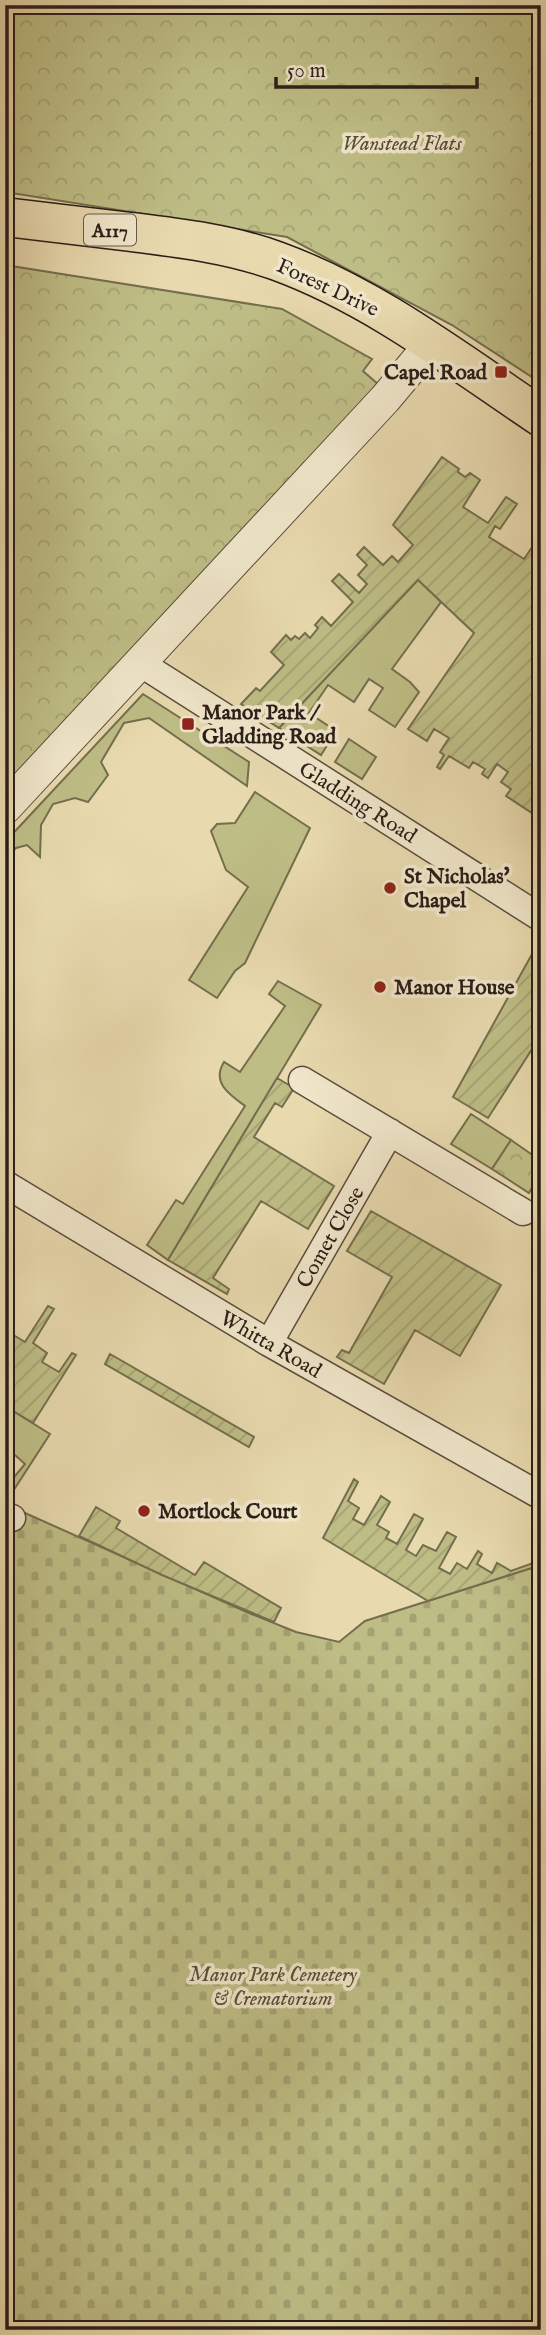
<svg xmlns="http://www.w3.org/2000/svg" width="546" height="2335" font-family="'IM FELL English',serif">
<style>
.grass{fill:#bebd85;stroke:#746e4e;stroke-width:2}
.forest{fill:url(#forest-crowns);stroke:#746e4e;stroke-width:2}
.cemetery{fill:url(#cemetery-stones);stroke:#746e4e;stroke-width:2}
.garden{fill:url(#garden-furrows);stroke:#746e4e;stroke-width:2}
.lines{fill:none;stroke-linecap:round;stroke-linejoin:round}
.minor-casing{stroke:#5a4d3e;stroke-width:29}
.tertiary-casing{stroke:#5a4d3e;stroke-width:34}
.primary-casing{stroke:#2a1e18;stroke-width:41}
.minor{stroke:#f0e6ca;stroke-width:26}
.tertiary{stroke:#f0e6ca;stroke-width:32}
.primary{stroke:#e8d9ae;stroke-width:38}
.poi-dot{fill:#8f2418;stroke:#f0e6ca;stroke-width:2.5}
.labels{text-anchor:middle;stroke-width:7;stroke-linejoin:round;paint-order:stroke}
.shield{fill:#f0e6ca;stroke:#655a4d;stroke-width:2}
.shield-label{font-size:19px;font-weight:bold;fill:#2a1e18}
.park-label{font-size:21px;font-style:italic;fill:#564e39;stroke:#f0e6ca}
.street-label{font-size:21px;fill:#2a1e18;stroke:#f0e6ca}
.poi-label{font-size:21px;font-weight:bold;fill:#2a1e18;stroke:#f0e6ca;text-anchor:start}
</style>
<defs>
<pattern id="forest-crowns" width="20" height="18" patternUnits="userSpaceOnUse" patternTransform="scale(1.75)"><rect width="20" height="18" fill="#bebd85"/><path d="M2 6a3 3 0 1 1 6 0M12 15a3 3 0 1 1 6 0" fill="none" stroke="#a3a272"/></pattern>
<pattern id="cemetery-stones" width="16" height="16" patternUnits="userSpaceOnUse" patternTransform="scale(1.75)"><rect width="16" height="16" fill="#bebd85"/><path d="M2 7V4a2 2 0 0 1 4 0v3zM10 15v-3a2 2 0 0 1 4 0v3z" fill="#a3a272"/></pattern>
<pattern id="garden-furrows" width="10" height="10" patternUnits="userSpaceOnUse" patternTransform="scale(1.75)"><rect width="10" height="10" fill="#bebd85"/><path d="M-1 1l2-2M0 10L10 0M9 11l2-2" fill="none" stroke="#a3a272"/></pattern>
</defs>
<rect width="100%" height="100%" fill="#e8d9ae"/>
<filter id="stains"><feTurbulence type="fractalNoise" baseFrequency=".00286" numOctaves="4"/><feColorMatrix values="0 0 0 0 .2 0 0 0 0 .09 0 0 0 0 .02 0 0 0 .5 -.17"/></filter>
<radialGradient id="worn" r=".72"><stop offset=".6" stop-color="#630" stop-opacity="0"/><stop offset="1" stop-color="#630" stop-opacity=".3"/></radialGradient>
<path class="grass" d="M418 579 441 602 392 669 410 682 419 692 395 727 369 710 383 688 369 679 354 702 328 685 309 713 336 731 321 755 279 728Z
M143 694 249 762 247 786 149 718 124 723 101 762 108 775 88 802 75 798 53 804 41 825 40 857 27 845 16 848 5 859V842Z
M349 739 376 757 362 779 335 762Z
M255 792 310 828 245 963 235 971 217 998 189 980 248 887 226 870 211 831 217 824 235 823Z
M278 981 321 1005 168 1260 147 1245 176 1200 183 1204 245 1106C230 1095 211 1083 224 1062L240 1072 285 1006 269 994Z
M471 1114 511 1140 492 1169 451 1144Z
M5 1406 50 1434 6 1502 5 1488 25 1464 5 1446Z"/>
<path class="forest" d="M5 5H541V383L452 325 287 237 5 192Z
M5 265 282 309 372 359 363 371 378 384 5 786Z
M511 1140 541 1161V1172L529 1193 492 1169Z"/>
<path class="cemetery" d="M25 1513 249 1613 296 1632 339 1642 365 1621 541 1565V2330H5V1528L13 1532Z"/>
<path class="garden" d="M442 457 459 469 458 472 465 477 470 473 480 480 463 507 488 523 506 497 517 504 500 529 495 526 489 537 524 559 537 540 532 536 541 524V806L535 815 506 796 511 789 501 782 508 772 497 764 488 778 482 774 485 769 473 762 469 768 449 756 440 769 437 767 444 755 440 752 449 738 434 729 427 741 408 729 474 633 418 580 279 728 241 704 256 688 260 691 284 665 271 652 286 635 291 640 295 636 299 639 305 633 310 638 318 628 315 625 322 617 331 626 353 602 332 581 339 574 359 593 367 584 358 575 367 565 357 555 364 547 383 565 392 556 398 562 413 545 393 525Z
M537 945 541 948V1035L488 1118 453 1097Z
M277 1078 294 1088 282 1107 275 1103 254 1137 334 1186 308 1229 261 1201 213 1278 229 1289 227 1294 168 1260Z
M371 1211 501 1285 460 1356 415 1330 384 1384 337 1357 342 1350 349 1353 392 1277 347 1251Z
M48 1306 54 1309 33 1343 47 1353 42 1362 59 1372 72 1353 76 1355 33 1423 5 1406V1330L25 1342Z
M110 1354 254 1437 249 1447 105 1364Z
M354 1479 358 1482 348 1501 359 1508 353 1519 364 1525 381 1496 390 1502 377 1525 389 1532 386 1538 397 1544 414 1514 423 1519 406 1550 416 1556 423 1545 436 1551 447 1532 456 1537 439 1568 450 1574 457 1563 467 1569 478 1551 482 1554 477 1564 492 1573 497 1563 511 1571 539 1561 541 1558V1565L428 1601 323 1538Z
M96 1507 120 1521 116 1528 195 1575 204 1562 281 1608 274 1622 162 1575 79 1536Z"/>
<g class="lines">
<defs>
<path id="minor" d="M140 663 541 918
M302 1080 523 1212
M5 1184 269 1343 541 1496
M269 1343 390 1132
M5 1515 12 1518"/>
<path id="tertiary" d="M5 808 385 399 431 344"/>
<path id="primary" d="M5 217C47 222 89 227 131 232 180 238 230 244 277 261 373 296 456 360 541 417"/>
</defs>
<use href="#minor" class="minor-casing"/>
<use href="#tertiary" class="tertiary-casing"/>
<use href="#primary" class="primary-casing"/>
<use href="#minor" class="minor"/>
<use href="#tertiary" class="tertiary"/>
<use href="#primary" class="primary"/>
</g>
<g class="poi-dot">
<rect x="494" y="365" width="14" height="14" rx="3.5"/>
<rect x="181" y="717" width="14" height="14" rx="3.5"/>
<circle cx="390" cy="888" r="7"/>
<circle cx="380" cy="987" r="7"/>
<circle cx="144" cy="1511" r="7"/>
</g>
<g class="labels">
<rect class="shield" x="84" y="214.5" width="52" height="31" rx="5"/>
<g class="shield-label">
<text x="110" y="237">A117</text>
</g>
<g class="park-label">
<text x="402" y="150">Wanstead Flats</text>
<text x="273" y="1981">Manor Park Cemetery<tspan x="273" dy="24">&amp; Crematorium</tspan></text>
</g>
<g class="street-label">
<text transform="translate(328 287) rotate(25)" y="7">Forest Drive</text>
<text transform="translate(358 802) rotate(32)" y="7">Gladding Road</text>
<text transform="translate(330 1237) rotate(-60)" y="7">Comet Close</text>
<text transform="translate(271 1344) rotate(30)" y="7">Whitta Road</text>
</g>
<g class="poi-label">
<text x="487" y="379" text-anchor="end">Capel Road</text>
<text x="202" y="719">Manor Park /<tspan x="202" dy="24">Gladding Road</tspan></text>
<text x="404" y="883">St Nicholas'<tspan x="404" dy="24">Chapel</tspan></text>
<text x="394" y="994">Manor House</text>
<text x="158" y="1518">Mortlock Court</text>
</g>
</g>
<rect width="546" height="2335" fill="none" stroke="#e8d9ae" stroke-width="28"/>
<rect x="7" y="7" width="532" height="2321" fill="none" stroke="#2a1e18" stroke-width="3.5"/>
<rect x="14" y="14" width="518" height="2307" fill="none" stroke="#2a1e18" stroke-width="2"/>
<path d="M276 77v10h201v-10" fill="none" stroke="#2a1e18" stroke-width="3.5"/>
<text x="287" y="77" font-size="21" fill="#2a1e18" stroke="#f0e6ca" stroke-width="5" paint-order="stroke">50 m</text>
<rect width="100%" height="100%" filter="url(#stains)"/>
<rect width="100%" height="100%" fill="url(#worn)"/>
</svg>
